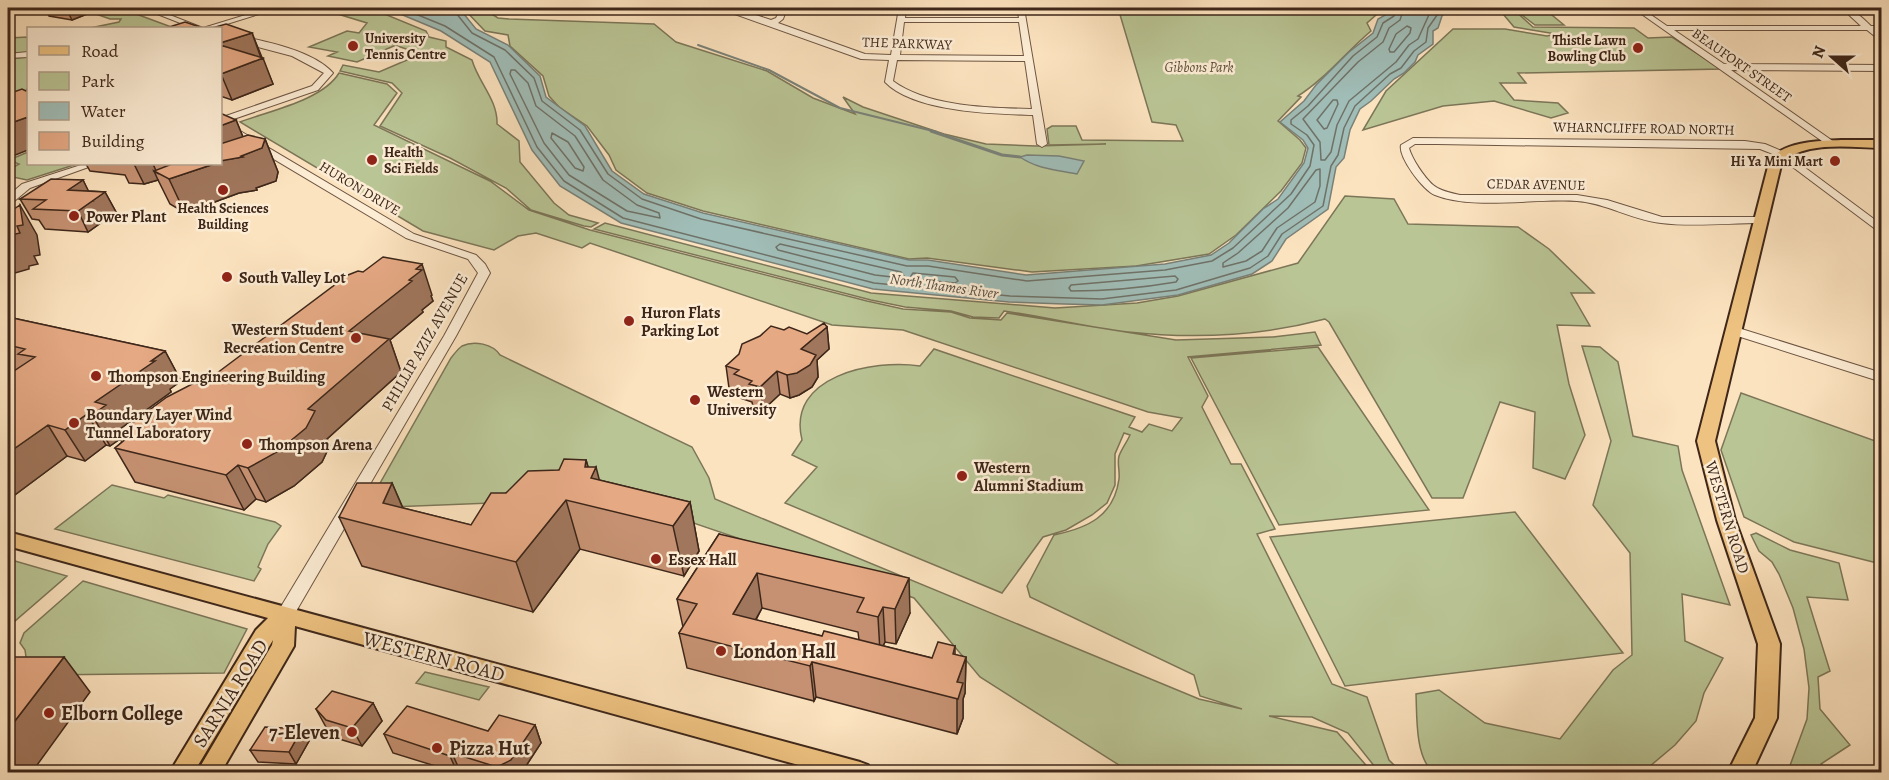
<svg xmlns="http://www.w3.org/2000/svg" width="1889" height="780" font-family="Alegreya,serif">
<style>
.green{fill:#bac595;stroke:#7c7658;stroke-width:1.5}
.water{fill:#a0bdb7;stroke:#798178;stroke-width:1.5}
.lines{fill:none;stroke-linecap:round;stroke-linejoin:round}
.shore{stroke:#6f7268;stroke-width:1.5}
.stream-far1{stroke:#798178;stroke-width:2}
.stream{stroke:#798178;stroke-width:3}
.minor-casing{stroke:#6e5643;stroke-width:2}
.major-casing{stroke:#3e271a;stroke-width:4}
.minor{fill:#fdedd5;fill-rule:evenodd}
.major{fill:#eec280;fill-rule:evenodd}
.wall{fill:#c59172;stroke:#3e271a;stroke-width:1.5;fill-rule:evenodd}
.shaded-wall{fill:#a0765c;stroke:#3e271a;stroke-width:1.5}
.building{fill:#e5a984;stroke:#3e271a;stroke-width:1.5}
.poi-dot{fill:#8f2418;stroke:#fdedd5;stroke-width:2}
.labels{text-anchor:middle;stroke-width:5;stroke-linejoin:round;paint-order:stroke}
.far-poi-label{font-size:14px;font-weight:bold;fill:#3e271a;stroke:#fdedd5;text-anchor:start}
.far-street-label{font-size:14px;fill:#3e271a;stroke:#fdedd5}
.far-park-label{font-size:14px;font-style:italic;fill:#5d4e39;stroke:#fdedd5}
.far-water-label{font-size:15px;font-style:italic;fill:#564c41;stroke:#fdedd5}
.poi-label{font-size:16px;font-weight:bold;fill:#3e271a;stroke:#fdedd5;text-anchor:start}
.street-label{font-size:16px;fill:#3e271a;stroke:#fdedd5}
.near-poi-label{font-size:20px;font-weight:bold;fill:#3e271a;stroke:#fdedd5;text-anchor:start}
.near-street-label{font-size:20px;fill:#3e271a;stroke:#fdedd5}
</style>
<rect width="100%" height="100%" fill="#fce3bf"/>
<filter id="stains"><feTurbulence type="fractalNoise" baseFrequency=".00333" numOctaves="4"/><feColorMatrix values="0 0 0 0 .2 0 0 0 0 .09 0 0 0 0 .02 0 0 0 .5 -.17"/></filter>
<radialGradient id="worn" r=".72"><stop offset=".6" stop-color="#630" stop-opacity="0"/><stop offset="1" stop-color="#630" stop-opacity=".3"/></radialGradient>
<path class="green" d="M107 8H120L174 28H90L119 22 121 19H110L93 13Z
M318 8H370L426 31 429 37 446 41V47L472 60C478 82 498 100 497 124L519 141 520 162 554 203 569 215 598 223 591 227 584 226 531 210 506 188 450 158 380 126 402 93 392 83 340 71 343 65 379 72 421 54 377 39 378 37 376 36 368 40 396 45 357 62 328 56 337 52 309 47 347 31 359 33 367 23Z
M463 8H482L498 18 509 19 654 24 676 42 767 71 813 98 855 114 843 97 863 107 944 134 986 144 1036 146 1106 144 1049 145 1047 129 1052 126H1076L1082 140 1183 141 1176 125 1152 122 1118 8H1384L1367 23 1371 31C1346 52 1325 79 1298 96L1301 97 1278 121 1300 140 1306 148 1302 163 1281 191 1236 235 1209 254 1136 266 1032 272 927 258 909 259 703 211 647 193 616 170 609 155 587 126 559 107 549 96 543 76 510 46 508 35 485 31Z
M1498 8H1533L1513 9 1533 27 1634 28 1648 38 1672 37 1721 69 1518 73 1526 83H1500L1514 100 1558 103 1568 113 1551 118 1494 101 1443 106 1363 130 1386 91 1453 29H1505L1547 36 1556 34 1514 27Z
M1547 11 1564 25H1535L1518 12Z
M28 37V53L8 55V38Z
M28 57V110L8 117V59Z
M339 73 387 84 397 93 374 125 490 181 529 210 590 230 867 301 903 309 951 312 970 318 1001 320 1007 313 1176 340 1273 337 1315 332 1321 345 1188 357 1208 396 1202 407 1231 464H1241L1275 529 1257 534 1332 684 1367 697 1389 760 1401 772H1379L1348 733 1312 717 1269 716 1337 732 1372 772H1130L980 677 914 598 620 498 366 508 451 358C454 354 458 349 462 346 474 340 493 344 500 355L692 447 709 478 715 499 1199 699 1242 709 1200 696 1194 675 1030 597 1027 586 1054 535C1088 528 1114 516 1119 479 1120 471 1117 463 1119 456 1122 448 1127 442 1130 435L1124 433 1115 454V485L1107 503 1092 515 1066 530 1043 537 1002 593 785 503 817 467 792 455 802 440C786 376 873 359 920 366L934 349 1135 417 1129 427 1142 432 1149 424 1172 431 1182 418 1148 412 903 330 832 325 590 243 582 248 536 233 518 236 494 250 423 231 240 122C269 111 323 100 339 73Z
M28 152V164H77L27 180 8 176V170L19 164 9 160Z
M1345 196 1394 199 1408 224 1518 227 1549 249 1594 293H1571L1590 326 1557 325 1569 384 1585 435 1565 479 1533 468 1535 412 1500 402 1463 498H1432L1329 322 1325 319C1261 336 1193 339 1128 332 1087 327 1045 317 1004 311L999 318 973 317 951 311 905 307 871 300 594 229 605 223 871 293 1055 308 1137 303 1178 296 1298 263Z
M1582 346 1600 347 1618 362 1633 436 1678 446 1682 470 1730 605 1682 594 1685 641 1723 658 1704 693 1696 721 1675 745 1643 772H1433C1415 757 1417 716 1416 694L1439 690 1485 723 1560 739 1613 670 1632 655 1630 553 1593 505 1611 441Z
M1318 347 1429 510 1279 525 1191 358Z
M1741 393 1881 443V564L1794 542 1744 517 1721 450Z
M112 485 164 498 168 495 275 522 281 526 268 544 258 567 261 569 254 581 55 529Z
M1515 512 1623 653 1345 686 1270 537Z
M1756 533 1790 550 1839 563 1848 600 1807 597 1830 671 1818 677 1820 709 1850 745 1821 764 1828 772 1788 771 1807 719 1809 688 1804 649 1793 608 1779 574 1772 562 1759 551 1751 535Z
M8 559 67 576 8 627Z
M83 581 247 629 224 673 40 675 28 671 25 650 20 643 24 633Z
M425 672 489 687 479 700 416 683Z"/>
<path class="water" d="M386 8H459L476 29 508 45 540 76 546 97 585 126 612 171 644 194 703 213 909 260H928L1026 275 1165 264 1211 255 1229 243 1263 209 1278 199 1304 163 1308 148 1303 140 1280 122 1304 101 1316 85 1349 52 1373 33 1378 19 1389 13 1392 8H1448V9L1442 16 1438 28 1433 31V44L1418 55 1415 62 1404 73 1394 79 1371 101 1360 109 1350 130 1344 158 1336 167 1328 209 1286 239 1272 261 1252 274 1178 295 1102 305 1064 304 1009 302 873 289 621 223 560 186 532 150 490 62 441 31Z
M1027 155 1059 156 1084 161 1077 174C1057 170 1037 169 1020 157Z"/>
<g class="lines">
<path class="shore" d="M401 8 445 26 494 57 537 147 564 181 623 218 874 283 1010 296 1102 299 1176 290 1250 268 1268 256 1282 234 1323 206 1331 166 1338 155 1344 128 1355 106 1390 74 1401 68 1414 51 1426 42 1428 28 1442 8
M455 8 456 13 472 33 505 50 534 78 542 101 580 130 608 174 642 199 701 219 907 266H928L1027 281 1165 270 1212 261 1233 248 1291 194 1310 166 1314 145 1307 135 1291 124V120L1308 106 1353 56 1377 37 1383 23 1394 16 1396 8
M1404 8 1400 20 1389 28 1383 42 1358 62 1303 119 1320 142 1321 160H1325L1331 152 1337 125 1349 101 1396 62 1409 45 1418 39 1432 8
M1407 26 1411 28 1410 33 1394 52H1390L1389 49 1396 34Z
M511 70H515L528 83 536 106 575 136 603 180 637 205 659 213 660 218 627 211 569 175 544 143 510 74Z
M1333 100H1337L1338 104 1327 128 1324 129 1317 120Z
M552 133 568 142 584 167 583 171 575 168 551 138Z
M1320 169V186L1315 202 1277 228 1262 251 1246 261 1223 267V263L1238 253 1288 208 1316 170Z
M780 244 901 272 904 276 901 278 875 275 778 250 776 247Z
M913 273 955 277 958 281 955 283 913 279 911 276Z
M1175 276 1178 279 1176 282C1141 288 1106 291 1071 291L1069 288 1071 285Z"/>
<path class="stream-far1" d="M698 45 769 70 840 108 937 132"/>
<path class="stream" d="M931 131 1002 155 1020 157"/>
<defs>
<path id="minor" d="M142 8H152L203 28H193Z
M268 8H278L214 28H203Z
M718 8 741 10 771 20 776 18 781 8H787L783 19 778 23 865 54 891 55 899 8H906L905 18H1019L1017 8H1024L1047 144 1042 147 1037 144 1033 115C993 114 914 112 885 82L889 60 861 59ZM904 22H1019L1024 56 900 55ZM897 60 1025 61 1032 109C990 108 928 107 893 81Z
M1633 8H1641L1667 26H1861L1848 14 1836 8C1852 6 1860 16 1871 26H1882V30H1876L1882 35V42L1867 30H1674L1724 64 1882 65V71L1731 70 1837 144 1829 146Z
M220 32C253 39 311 48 333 73L318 90 225 122 414 234 476 255 485 264 490 273 456 336 291 620 285 622 279 620 277 615 279 610 444 336 478 273 468 259 406 238 220 127V118L312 86 324 73 292 56 220 37Z
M28 52V57L8 58V54Z
M1413 138 1745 141 1765 144 1784 152 1882 225V234L1778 156 1760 149 1437 144H1415L1409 148C1412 159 1424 177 1433 185 1440 191 1451 193 1460 195H1577L1607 200 1662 217H1762L1767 220 1762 223C1731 223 1691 227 1661 223 1632 220 1606 203 1577 201 1537 198 1471 210 1435 195 1423 190 1398 157 1401 145Z
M84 164H97L30 188 12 203 8 204V196L22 184Z
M1732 326 1882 373V382L1728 333 1726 330Z"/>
<path id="major" d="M1841 140H1882V148C1849 147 1809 141 1782 161L1715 441 1735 520 1780 644 1777 718 1752 772H1728L1755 718 1758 644 1717 520 1697 441 1770 159C1787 141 1818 141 1841 140Z
M8 532 860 762 868 765 872 772H824L295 626 294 646 221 772H197L272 645 273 640 194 772H170L256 630 268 618 8 546Z"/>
</defs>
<use href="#minor" class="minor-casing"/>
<use href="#major" class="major-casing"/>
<use href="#minor" class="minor"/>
<use href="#major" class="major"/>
</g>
<path class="wall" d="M45 8H96L97 10 72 20 49 16Z
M220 28 252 33 273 84 232 100 220 96Z
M236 120 243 137 265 139 278 172 276 181 256 188 257 190 239 193 185 213 170 204 158 180 144 184 129 183 125 175 90 171 86 164H220Z
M83 180 88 191 105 192 116 212 88 232 45 229 39 220 32 219 20 199Z
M432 295 431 296 433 301 422 310 423 312 390 340 401 372 327 439 330 445 322 462 294 486 266 502 256 499 244 510 135 482 115 448 122 442 120 439 110 446 106 445 85 461 67 456 8 500V375L12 372 8 371V317L165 351 181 381 170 389 171 392 120 429 123 433 201 385Z
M827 327 829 349 817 360 818 377 812 387 799 395 790 398 780 394 763 410 753 407 752 402 737 397 736 391 729 388 726 366 784 330 807 334Z
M586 460 588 467 599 480 690 502 699 551 684 576 580 549 533 612 362 566 339 517 392 483 403 508 471 525 506 493 559 470Z
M719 534 910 613 896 644 885 642 883 646 932 658 955 646V655L966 657 965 693 963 699V718L957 734 816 697 814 701 687 668 679 633 683 627 677 599ZM762 608 858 632 859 640 822 636 756 620Z
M373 703 382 721 362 746 336 738 326 727 316 709Z
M535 725 541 743 522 772H465L460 771 459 772H455L393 753 384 734 488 731Z
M302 729 309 741 296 764 258 762 250 750Z"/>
<path class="shaded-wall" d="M66 8H96L97 10 72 20Z
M203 8H220V9L205 11Z
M252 33 261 58 220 51V43Z
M263 58 273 84 232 100 221 74Z
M28 117V150L8 158V124Z
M236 120 249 152 230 159 242 157 241 156 262 148 265 139 278 172 276 181 256 188 257 190 239 193 185 213 169 179 214 164H220V126Z
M134 164H153L157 173 154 171 158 180 144 184Z
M83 180 93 200 68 190Z
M105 192 116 212 88 232 78 211Z
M20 205 37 235 40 255 34 256 38 264 29 266V269L8 275V239L17 226Z
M422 264 432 295 431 296 433 301 422 310 423 312 390 340 401 372 327 439 330 445 322 462 294 486 266 502 248 468 308 409 349 331 409 280 416 269Z
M827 327 829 349 817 360 818 377 812 387 799 395 790 398 787 375 801 349Z
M165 351 181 381 170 389 171 392 120 429 124 436 119 437 120 439 110 446 92 415 95 402Z
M777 371 780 394 763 410 760 387Z
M87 414 106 445 85 461 65 430Z
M48 425 67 456 8 500V453Z
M586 460 591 477 596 467 607 510 585 467Z
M238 465 256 499 244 510 226 475Z
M392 483 413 532 383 503Z
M566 500 580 549 533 612 516 562Z
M690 502 699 551 684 576 673 526Z
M757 573 762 608 739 649 733 614Z
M909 578 910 613 896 644 895 609Z
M883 607 885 642 880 652 878 617Z
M64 657 90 692 32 772H8V730Z
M966 657 965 693 963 699V718L957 734V682Z
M812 662 816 697 814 701 810 666Z
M373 703 382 721 362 746 352 728Z
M535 725 541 743 522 772H500L497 767Z
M302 729 309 741 296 764 289 752Z
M452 753 460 771 459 772H457L450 756Z"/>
<path class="building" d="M185 22 203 28H166Z
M226 24 252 33 220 43V28H212Z
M220 45 263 58 221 74Z
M28 88V117L8 124V94L22 89 26 91Z
M220 113 236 120 220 126Z
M248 135 265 139 262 148 241 156 243 157 220 161V144Z
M172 164H214L169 179 154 171Z
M51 179 83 180 68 190 105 192 78 211 33 209 46 200 20 199Z
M20 205 23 225 17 226 20 233 11 235V238L8 239V212L11 211Z
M383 257 422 264 416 269 422 270 409 280 412 281 349 331 389 339 308 409 315 411 306 428 277 452 248 468 238 465 226 475 115 448 127 438 119 437 137 419 167 397 194 383 201 385 348 275 358 271 363 272Z
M8 317 165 351 151 361H155L95 402 106 405 92 415 87 414 65 430 48 425 8 453V388L10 386H8V375L35 357 18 354 25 349 8 345Z
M824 323 827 327 801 349 816 355 810 365 797 373 787 375 777 371 760 387 749 384 752 381 734 374 739 370 726 366 739 354 742 344 760 336 771 326 784 330 789 327 807 334Z
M564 459 586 460 585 467H596L591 478 690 502 673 526 566 500 516 562 339 517 357 483H392L383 503 471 525 491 493H506L528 471 559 470Z
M719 534 909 578 895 609 883 607 878 617 857 612 864 598 757 573 733 614 822 636 824 631 932 658 938 642 955 646 953 654 966 657 957 682 963 683 958 699 812 662 810 666 679 633 697 604 677 599Z
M12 657H64L8 730V662Z
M332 691 373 703 352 728 326 720 316 709Z
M407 706 488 731 499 715 535 725 511 760 497 767 452 753 450 756 384 734Z
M265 727 302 729 289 752 250 750Z
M697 767 719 772H694Z"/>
<g class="poi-dot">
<circle cx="353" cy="46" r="6"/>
<circle cx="1638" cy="48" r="6"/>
<circle cx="372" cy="160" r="6"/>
<circle cx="1835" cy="161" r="6"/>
<circle cx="223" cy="190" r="6"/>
<circle cx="74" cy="216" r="6"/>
<circle cx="227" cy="277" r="6"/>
<circle cx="629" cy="321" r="6"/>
<circle cx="356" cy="338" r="6"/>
<circle cx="96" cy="376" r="6"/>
<circle cx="695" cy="400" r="6"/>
<circle cx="74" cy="423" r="6"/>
<circle cx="247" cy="444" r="6"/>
<circle cx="962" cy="476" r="6"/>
<circle cx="656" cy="559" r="6"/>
<circle cx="721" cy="651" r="6"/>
<circle cx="49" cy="713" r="6"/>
<circle cx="352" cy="732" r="6"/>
<circle cx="437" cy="748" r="6"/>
</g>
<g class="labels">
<g class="far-poi-label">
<text x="365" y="43">University<tspan x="365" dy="16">Tennis Centre</tspan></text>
<text x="1626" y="45" text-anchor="end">Thistle Lawn<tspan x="1626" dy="16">Bowling Club</tspan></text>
<text x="384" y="157">Health<tspan x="384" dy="16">Sci Fields</tspan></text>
<text x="1823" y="166" text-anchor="end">Hi Ya Mini Mart</text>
<text x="223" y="213" text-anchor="middle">Health Sciences<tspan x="223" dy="16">Building</tspan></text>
</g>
<g class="far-street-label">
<text transform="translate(907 43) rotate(2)" y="5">THE PARKWAY</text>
<text transform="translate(1742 65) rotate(35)" y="5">BEAUFORT STREET</text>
<text transform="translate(1644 128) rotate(1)" y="5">WHARNCLIFFE ROAD NORTH</text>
<text transform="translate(1536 184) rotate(1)" y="5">CEDAR AVENUE</text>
<text transform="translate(360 188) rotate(31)" y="5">HURON DRIVE</text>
</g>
<g class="far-park-label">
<text x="1199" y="72">Gibbons Park</text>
</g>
<g class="far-water-label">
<text transform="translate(944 286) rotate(8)" y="5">North Thames River</text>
</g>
<g class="poi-label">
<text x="86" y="222">Power Plant</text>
<text x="239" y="283">South Valley Lot</text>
<text x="641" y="318">Huron Flats<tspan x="641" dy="18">Parking Lot</tspan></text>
<text x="344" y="335" text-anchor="end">Western Student<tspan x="344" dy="18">Recreation Centre</tspan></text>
<text x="108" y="382">Thompson Engineering Building</text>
<text x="707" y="397">Western<tspan x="707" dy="18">University</tspan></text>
<text x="86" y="420">Boundary Layer Wind<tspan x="86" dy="18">Tunnel Laboratory</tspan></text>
<text x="259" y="450">Thompson Arena</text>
<text x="974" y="473">Western<tspan x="974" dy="18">Alumni Stadium</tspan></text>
<text x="668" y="565">Essex Hall</text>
</g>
<g class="street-label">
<text transform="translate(424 342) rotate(-60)" y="6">PHILLIP AZIZ AVENUE</text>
<text transform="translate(1728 517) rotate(73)" y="6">WESTERN ROAD</text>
</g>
<g class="near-poi-label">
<text x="733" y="658">London Hall</text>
<text x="61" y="720">Elborn College</text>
<text x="340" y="739" text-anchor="end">7-Eleven</text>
<text x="449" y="755">Pizza Hut</text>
</g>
<g class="near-street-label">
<text transform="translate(434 656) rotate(15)" y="7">WESTERN ROAD</text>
<text transform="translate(230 693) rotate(-58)" y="7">SARNIA ROAD</text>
</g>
</g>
<rect width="1889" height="780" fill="none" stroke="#fce3bf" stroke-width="30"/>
<rect x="9" y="9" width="1871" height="762" fill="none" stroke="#3e271a" stroke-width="3"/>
<rect x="15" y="15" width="1859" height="750" fill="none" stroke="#3e271a" stroke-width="1.5"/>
<rect x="27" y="27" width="195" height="138" fill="#fdedd5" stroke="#b19e8a" stroke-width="1.5"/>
<rect x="39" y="46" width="30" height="9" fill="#eec280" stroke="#b19e8a" stroke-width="1.5"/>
<text x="81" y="57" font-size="18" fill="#3e271a">Road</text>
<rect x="39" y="72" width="30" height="18" fill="#bac595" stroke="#b19e8a" stroke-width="1.5"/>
<text x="81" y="87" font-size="18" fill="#3e271a">Park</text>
<rect x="39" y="102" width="30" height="18" fill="#a0bdb7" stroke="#b19e8a" stroke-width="1.5"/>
<text x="81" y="117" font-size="18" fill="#3e271a">Water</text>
<rect x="39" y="132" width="30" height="18" fill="#e5a984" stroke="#b19e8a" stroke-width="1.5"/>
<text x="81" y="147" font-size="18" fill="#3e271a">Building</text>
<g transform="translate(1832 57) rotate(291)" stroke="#fdedd5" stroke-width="4.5" paint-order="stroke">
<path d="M0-4.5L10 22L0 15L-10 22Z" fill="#3e271a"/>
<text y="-9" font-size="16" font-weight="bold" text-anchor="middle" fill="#3e271a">N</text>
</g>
<rect width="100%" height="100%" filter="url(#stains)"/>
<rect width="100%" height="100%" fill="url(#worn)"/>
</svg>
